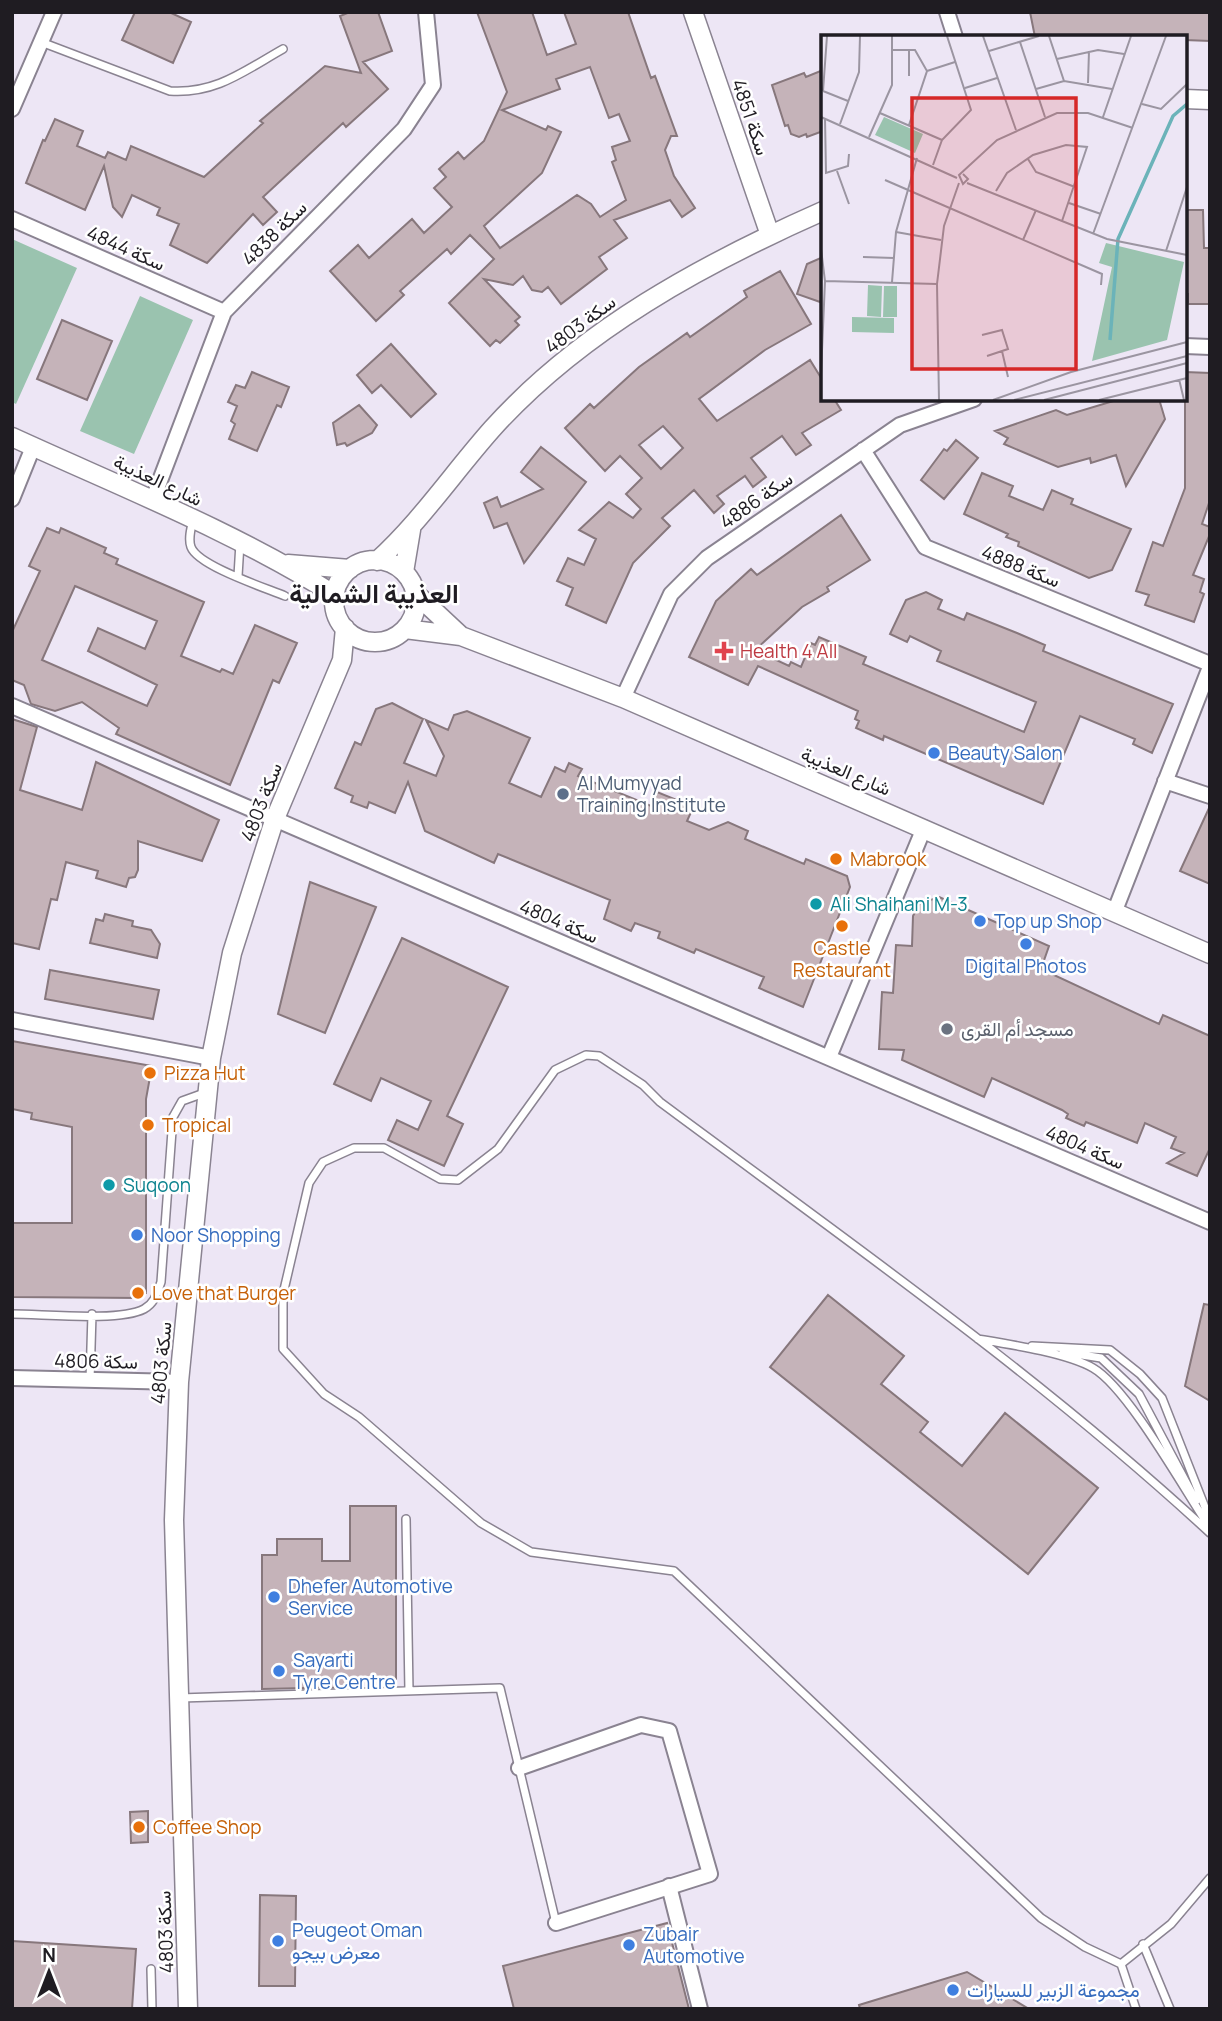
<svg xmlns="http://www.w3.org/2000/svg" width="1222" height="2021" font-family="Manrope,Vazirmatn,sans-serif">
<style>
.green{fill:#9ac3af}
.building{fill:#c5b3b9;stroke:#87777c;stroke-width:2;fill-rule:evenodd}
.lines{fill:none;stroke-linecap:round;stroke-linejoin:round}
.service-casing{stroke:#8a8391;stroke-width:10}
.minor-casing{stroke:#8a8391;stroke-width:18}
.tertiary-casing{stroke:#8a8391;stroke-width:21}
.service{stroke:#fff;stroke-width:7}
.minor{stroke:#fff;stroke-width:14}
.tertiary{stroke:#fff;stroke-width:18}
.health-dot{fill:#e0444e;stroke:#fff;stroke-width:2.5}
.shop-dot{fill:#3f7fe0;stroke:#fff;stroke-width:2.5}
.service-dot{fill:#5c6f8a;stroke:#fff;stroke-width:2.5}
.food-dot{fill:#e8710a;stroke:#fff;stroke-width:2.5}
.culture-dot{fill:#0f9aa8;stroke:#fff;stroke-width:2.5}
.worship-dot{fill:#6b7280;stroke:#fff;stroke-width:2.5}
.labels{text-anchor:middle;stroke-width:5;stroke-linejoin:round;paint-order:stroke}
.street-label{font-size:19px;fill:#1f1c22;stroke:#fff}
.health-label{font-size:19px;fill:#be3a42;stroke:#fff;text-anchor:start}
.shop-label{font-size:19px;fill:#366cbe;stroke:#fff;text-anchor:start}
.service-label{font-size:19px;fill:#4e5e75;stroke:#fff;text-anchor:start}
.food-label{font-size:19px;fill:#c56008;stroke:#fff;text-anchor:start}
.culture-label{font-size:19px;fill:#0d838f;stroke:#fff;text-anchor:start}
.worship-label{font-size:19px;fill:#5b616d;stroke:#fff;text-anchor:start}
.district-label{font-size:26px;font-weight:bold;fill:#1f1c22;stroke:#fff}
.inset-river{fill:none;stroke:#6bb3b9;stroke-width:3.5}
.inset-road{fill:none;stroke:#9b95a1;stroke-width:2}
.view{fill:#d62828;fill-opacity:0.15;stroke:#d62828;stroke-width:3.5}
.inset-edge{fill:none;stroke:#1f1c22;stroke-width:3.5}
</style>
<rect width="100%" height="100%" fill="#ede6f5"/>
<path class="green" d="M12 239 77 268 16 404 12 402Z
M140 296 193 320 134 454 80 431Z"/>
<path class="building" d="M135 12H169L191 22 173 63 122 40Z
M350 12H378L392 51 363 62 388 89 346 127 343 123 263 197 277 212 263 225 253 214 207 263 170 245 179 224 157 215 160 208 132 195 122 217 113 207 104 166 85 210 26 183 43 140 45 141 55 119 83 131 77 146 105 158 108 152 126 160 131 146 204 177 263 123 260 121 325 66 361 73 340 16Z
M477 12H532L547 55 576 44 564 12H628L651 78 655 76 677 136H671L665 150 674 176 695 208 682 217 670 200 614 220 627 238 599 257 607 269 561 304 548 287 542 292 532 290 523 276 513 285 484 279 520 317 515 321 519 325 500 343 496 340 490 346 449 303 494 259 470 235 451 254 447 249 400 291 404 295 376 321 330 271 358 245 369 258 412 219 424 233 452 207 434 188 446 177 439 169 458 152 464 159 484 141 507 92ZM590 67 609 118 619 114 630 141 612 147 616 160 612 162 626 200 600 217 591 204 577 195 500 248 484 226 542 173 561 132 548 126 546 130 502 110 560 89 556 79Z
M1030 12H1210V41L1185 40V37H1035Z
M823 70V131L807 137 806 134 799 137 791 134 788 125 785 126 772 85 804 73 806 77Z
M1185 210H1203L1204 248H1210V304H1188V294H1185Z
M823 257V303L797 294 807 264Z
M780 271 811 324 765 350 699 399 717 421 810 360 823 381V399H834L841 410 802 433 811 445 796 455 782 436 751 458 766 477 753 487 745 476 717 496 724 504 714 513 694 490 662 518 670 526 633 563 606 623 566 605 573 588 557 581 568 558 584 565 596 539 579 530 609 502 633 518 641 509 626 494 642 478 620 456 605 471 565 428 590 404 594 408 639 367 687 333 690 337 747 297 744 291ZM663 426 683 448 661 469 639 445Z
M62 320 112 341 87 400 37 379Z
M391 344 436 394 411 417 381 385 372 393 357 375Z
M252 372 289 387 281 407 277 405 257 451 229 439 235 424 231 421 237 406 228 402 236 385 245 388Z
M1185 372 1210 373V500L1202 524 1210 527V534L1193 575 1204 579 1200 592 1204 594 1194 622 1145 605 1149 595 1136 591 1153 542 1163 546 1185 488Z
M1120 399H1159L1165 419 1126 486 1116 455 1091 463 1090 458 1058 467 1004 444 1008 438 995 431 1056 410 1067 415Z
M359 405 377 425 372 433 347 446 345 443 337 445 333 423Z
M956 440 978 458 944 499 921 480 944 449 947 451Z
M541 447 586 482 524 563 507 523 494 528 484 503 497 497 501 507 543 489 521 472Z
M982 473 1013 486 1009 496 1043 510 1052 490 1073 499 1071 504 1131 529 1112 570 1089 578 1018 546 1019 542 1006 537 1008 534 964 514Z
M841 515 870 560 827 587 829 591 802 607 755 650 789 666 791 662 801 667 811 643 815 645 819 637 866 657 863 664 1024 732 1036 702 937 661 941 651 910 636 907 642 890 634 906 600 926 592 942 600 938 609 964 620 967 613 1017 633 1045 645 1043 651 1173 704 1152 753 1133 744 1135 739 1080 716 1043 804 884 736 883 740 856 728 859 721 855 719 858 711 758 666 748 685 689 657 716 601 751 569 757 575Z
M47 528 59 533 61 528 106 548 104 553 118 559 116 564 204 602 181 656 220 672 222 669 233 674 255 625 297 643 279 683 273 680 230 785 116 734 119 728 82 702 55 711 31 704 24 685 12 680V632L40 571 29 566ZM75 586 157 621 145 649 98 628 88 651 157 685 147 706 42 660Z
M392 703 423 719 404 763 436 776 444 756 426 720 448 730 454 715 467 711 530 738 509 783 541 797 555 767 565 772 569 763 582 769 578 776 651 806 657 792 682 802 681 806 692 810 687 821 709 830 728 822 748 831 745 839 804 864 806 859 847 876 850 887 803 1007 759 988 764 977 696 949 694 953 658 938 660 932 635 923 631 931 604 919 610 900 498 854 494 863 425 831 408 782 395 813 369 802 367 808 351 802 353 796 335 788 355 742 361 745 376 709Z
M12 719 37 727 20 790 82 810 96 762 219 820 202 861 138 841V870L135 877 129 878 126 887 96 878 98 871 66 862 57 900 51 899 39 949 12 943Z
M1210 806V884L1180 871Z
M310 882 376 907 325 1033 278 1014Z
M939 897 1049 946 1041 969 1159 1024 1163 1015 1210 1036V1148L1197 1176 1167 1163 1184 1153 1171 1148 1176 1137 1145 1123 1137 1143 1096 1126 1086 1122 1084 1126 1066 1118 1068 1114 1062 1110 992 1078 984 1097 902 1060 904 1050 879 1049 882 992 893 993 896 945 912 946 913 916 919 904Z
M105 914 133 921 132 926 151 930 160 944 157 958 90 943 96 919 103 921Z
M402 938 508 987 447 1116 463 1124 444 1166 388 1140 397 1120 418 1130 431 1101 381 1078 371 1101 334 1084Z
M50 970 159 990 153 1019 45 999Z
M12 1041 152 1066 146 1099V1293H139V1298L12 1297V1223H72V1127L31 1119 32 1113 12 1109Z
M828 1295 904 1356 881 1384 928 1422 920 1432 962 1466 1005 1413 1098 1488 1028 1574 770 1367Z
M1204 1304 1210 1305V1401L1185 1386Z
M350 1506H396V1679H350V1687L262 1689V1555H277V1539H322V1561H350Z
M148 1811V1842L131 1843 130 1812Z
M260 1895 296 1896 295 1986H259Z
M667 1923 689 2009H514L503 1966Z
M12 1941 136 1949 132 2009H12Z
M967 1972 1029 2009H860L859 2005Z"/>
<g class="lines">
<defs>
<path id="service" d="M41 42 170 91C216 94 244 71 283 49
M193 520C191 528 188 539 191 547 198 566 266 588 285 596
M238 576 240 543
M12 1314C44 1314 119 1322 144 1309 155 1303 157 1293 161 1282L173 1117 182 1101 207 1092
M978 1339C1008 1344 1067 1353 1093 1368 1128 1388 1185 1491 1210 1528
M1032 1346 1110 1350 1140 1374 1162 1398 1210 1520
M1063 1352 1101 1358 1139 1394 1196 1501
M90 1380 92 1314
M406 1519 409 1691
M180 1698 500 1688 556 1923
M1143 1944 1170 2009
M1121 1964 1171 1924 1210 1878
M151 1969 152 2009
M1136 2009 1121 1964 1085 1947 1041 1918 674 1571 531 1552 481 1523 359 1417 324 1394 283 1349V1294L309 1183 323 1162 354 1148H384L440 1179 458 1180 498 1149 555 1070 586 1055 599 1056 643 1085 660 1102C847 1241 1039 1375 1210 1533"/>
<path id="minor" d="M947 12 955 37
M12 109 54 12
M12 219 224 312
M1185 346 1210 347
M863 450 925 547 1210 664
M12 499 33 447
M153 499 224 312 404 129 433 85 426 12
M623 698 671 594 707 558 900 425 974 399
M12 706 1210 1222
M1165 781 1210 796
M1114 913 1210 667
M12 1020 211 1058
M829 1057 924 828
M12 1378 179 1382
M519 1768 641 1725 669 1731 710 1874 556 1923
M669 1886 700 2009"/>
<path id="tertiary" d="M693 12 770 235
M1185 99 1210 100
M12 437C121 487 233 531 335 595
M334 601a41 41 0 1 1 82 0a41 41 0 1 1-82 0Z
M377 561C421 521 453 473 492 429 581 330 703 264 823 211
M288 564 350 569
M404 572 411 530
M416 594 461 636
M405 629 461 636 623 698 1210 954
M188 2009 174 1520 179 1382 211 1058 232 953 274 821 342 660 345 628"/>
</defs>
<use href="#service" class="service-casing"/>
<use href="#minor" class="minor-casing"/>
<use href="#tertiary" class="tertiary-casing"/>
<use href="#service" class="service"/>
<use href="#minor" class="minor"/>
<use href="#tertiary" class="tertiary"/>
</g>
<path class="health-dot" d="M720.5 640.5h7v7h7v7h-7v7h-7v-7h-7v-7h7z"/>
<g class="shop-dot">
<circle cx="934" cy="753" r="7"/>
<circle cx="980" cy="921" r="7"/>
<circle cx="1026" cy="944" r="7"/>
<circle cx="137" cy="1235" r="7"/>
<circle cx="274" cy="1597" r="7"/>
<circle cx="279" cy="1671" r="7"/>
<circle cx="278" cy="1941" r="7"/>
<circle cx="629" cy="1945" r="7"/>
<circle cx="953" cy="1990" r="7"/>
</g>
<circle class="service-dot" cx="563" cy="794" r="7"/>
<g class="food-dot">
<circle cx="836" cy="859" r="7"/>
<circle cx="842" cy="926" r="7"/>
<circle cx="150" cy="1073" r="7"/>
<circle cx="148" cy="1125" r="7"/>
<circle cx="138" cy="1293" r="7"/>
<circle cx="139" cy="1827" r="7"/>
</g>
<g class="culture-dot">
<circle cx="816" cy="904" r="7"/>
<circle cx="109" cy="1185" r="7"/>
</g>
<circle class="worship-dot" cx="947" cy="1029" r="7"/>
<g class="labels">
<g class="street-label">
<text transform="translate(751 117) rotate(71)" y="7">سكة 4851</text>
<text transform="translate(274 233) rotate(-45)" y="7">سكة 4838</text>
<text transform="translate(126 248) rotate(24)" y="7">سكة 4844</text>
<text transform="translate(580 324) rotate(-37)" y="7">سكة 4803</text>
<text transform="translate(158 480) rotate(25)" y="7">شارع العذيبة</text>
<text transform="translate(756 500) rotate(-35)" y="7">سكة 4886</text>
<text transform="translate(1021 566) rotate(22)" y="7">سكة 4888</text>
<text transform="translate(846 771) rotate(23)" y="7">شارع العذيبة</text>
<text transform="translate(261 802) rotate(-69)" y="7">سكة 4803</text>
<text transform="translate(559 921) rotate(23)" y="7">سكة 4804</text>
<text transform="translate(1085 1147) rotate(23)" y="7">سكة 4804</text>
<text transform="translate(96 1361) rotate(1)" y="7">سكة 4806</text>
<text transform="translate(161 1363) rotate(-85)" y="7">سكة 4803</text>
<text transform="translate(165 1932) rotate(-92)" y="7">سكة 4803</text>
</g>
<g class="health-label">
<text x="740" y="658">Health 4 All</text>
</g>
<g class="shop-label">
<text x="948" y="760">Beauty Salon</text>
<text x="994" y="928">Top up Shop</text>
<text x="1026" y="973" text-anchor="middle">Digital Photos</text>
<text x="151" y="1242">Noor Shopping</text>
<text x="288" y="1593">Dhefer Automotive<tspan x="288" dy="22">Service</tspan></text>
<text x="293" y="1667">Sayarti<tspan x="293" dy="22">Tyre Centre</tspan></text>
<text x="292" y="1937">Peugeot Oman<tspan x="292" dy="22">معرض بيجو</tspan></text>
<text x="643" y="1941">Zubair<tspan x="643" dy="22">Automotive</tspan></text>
<text x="967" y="1997">مجموعة الزبير للسيارات</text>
</g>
<g class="service-label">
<text x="577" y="790">Al Mumyyad<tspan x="577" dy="22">Training Institute</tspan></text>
</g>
<g class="food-label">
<text x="850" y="866">Mabrook</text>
<text x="842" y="955" text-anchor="middle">Castle<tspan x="842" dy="22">Restaurant</tspan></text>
<text x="164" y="1080">Pizza Hut</text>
<text x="162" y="1132">Tropical</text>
<text x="152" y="1300">Love that Burger</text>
<text x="153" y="1834">Coffee Shop</text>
</g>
<g class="culture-label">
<text x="830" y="911">Ali Shaihani M-3</text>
<text x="123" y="1192">Suqoon</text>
</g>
<g class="worship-label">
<text x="961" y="1036">مسجد أم القرى</text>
</g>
<g class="district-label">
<text x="374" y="603">العذيبة الشمالية</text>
</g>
</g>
<g transform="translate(821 35)">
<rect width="366" height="366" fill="#ede6f5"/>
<path d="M63 82 102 99 94 118 54 100ZM285 208 363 227 346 305 271 326 291 232 278 228ZM47 250 61 251 60 282 46 281ZM63 251H76V282H62ZM31 282 73 283V298L31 297Z" fill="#9ac3af"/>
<path class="inset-river" d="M289 305 297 204 352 81 366 69"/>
<path class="inset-road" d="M162 1 195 95M228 1 243 46M199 7 224 82M71 15H94L106 36 88 90M88 15V41M168 16 218 1M236 24 277 15 303 19M106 36 134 27M267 48 268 16M144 53 176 43M215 54 243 46 291 54M2 56 6 1M2 56 27 66M321 69 340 74 366 49M59 78 121 105M0 82 136 143M282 82 310 1M4 83 5 138 27 131 28 119M19 89 38 37 39 1M48 102 71 50V1M207 124 215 137 254 152M112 130 121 105 150 75 126 1M16 136 28 169M142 139 147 144 142 149 138 140 176 105 236 78H267L312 93M64 145 281 239 280 250M146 148 286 204 366 220M175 156 186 138 212 120 245 110 266 112 241 186M248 168 280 179M75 197 120 205M272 199 345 1M202 205 215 175M0 214 4 246 0 339M345 216 366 152M42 222 73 223M4 246 116 249M71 247 75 197 96 123M161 300 181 295 187 314 166 321M181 316 187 342M358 344 363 365M118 365 116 249 123 191 138 148M172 365 250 337 366 307M193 365 366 321M223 365 366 328M278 365 366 343"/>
<path class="view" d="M91 63H255V334H91Z"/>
<rect width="366" height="366" class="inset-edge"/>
</g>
<rect width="1222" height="2021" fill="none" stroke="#1f1c22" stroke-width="28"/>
<g transform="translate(49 1972)" stroke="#ffffff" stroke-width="5" paint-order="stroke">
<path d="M0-5L12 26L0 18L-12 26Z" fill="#1f1c22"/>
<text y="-10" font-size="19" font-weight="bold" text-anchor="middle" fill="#1f1c22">N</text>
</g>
</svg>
